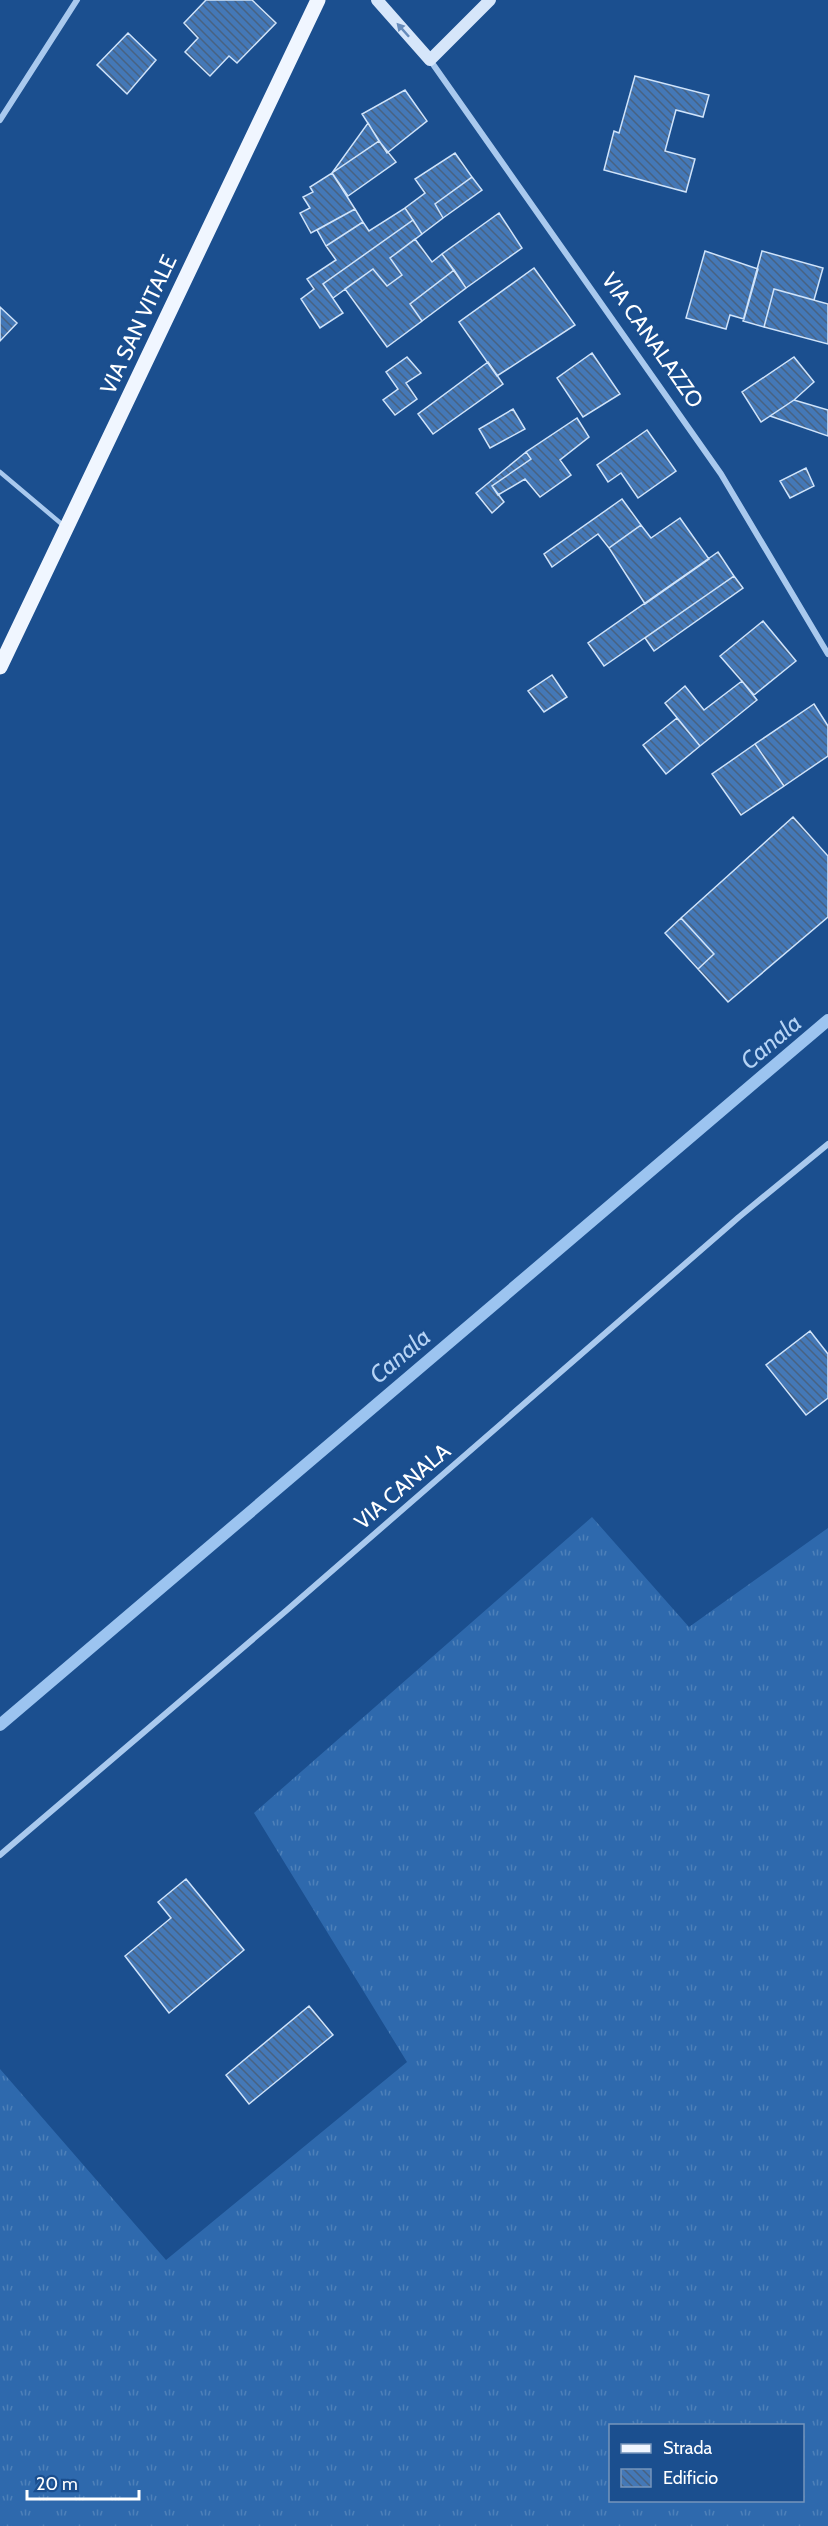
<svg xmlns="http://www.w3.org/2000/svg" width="828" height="2526" font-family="Cabin,sans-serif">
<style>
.grass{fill:url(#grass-tufts);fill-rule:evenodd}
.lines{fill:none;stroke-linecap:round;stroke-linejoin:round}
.stream{stroke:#9cc4f0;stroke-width:12}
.building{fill:url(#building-back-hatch);stroke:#cfe3fa;stroke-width:1.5}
.service{stroke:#a9c9ee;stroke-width:4.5}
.minor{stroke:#a9c9ee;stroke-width:6}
.secondary{stroke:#d6e6fa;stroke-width:12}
.primary{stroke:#f0f6ff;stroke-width:15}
.oneway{fill:#668bba}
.labels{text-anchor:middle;stroke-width:4.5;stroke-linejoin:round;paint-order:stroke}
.street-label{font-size:22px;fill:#fff;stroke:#1b4f8f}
.water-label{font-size:24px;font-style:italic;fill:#b5d3f5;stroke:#1b4f8f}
</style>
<defs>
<pattern id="grass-tufts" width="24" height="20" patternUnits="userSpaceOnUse" patternTransform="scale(1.5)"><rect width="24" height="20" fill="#2e69ad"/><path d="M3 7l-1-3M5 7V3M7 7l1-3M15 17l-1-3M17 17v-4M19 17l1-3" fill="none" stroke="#4d80b9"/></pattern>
<pattern id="building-back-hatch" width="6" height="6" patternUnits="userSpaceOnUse" patternTransform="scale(1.5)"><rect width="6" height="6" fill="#4478b7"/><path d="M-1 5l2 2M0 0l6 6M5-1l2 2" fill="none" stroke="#486282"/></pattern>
</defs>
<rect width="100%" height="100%" fill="#1b4f8f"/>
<path class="grass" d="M592 1517 689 1627 828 1528V2526H0V2069L166 2260 407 2062 254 1813ZM610 2426H802V2500H610Z"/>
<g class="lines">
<path class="stream" d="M0 1725 828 1020"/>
</g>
<path class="building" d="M206 0H252L276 23 237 63 229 56 210 76 185 52 198 38 184 23Z
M128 33 156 60 127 94 97 65Z
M635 76 709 95 703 117 676 110 665 151 695 159 686 192 604 170 614 131 619 133Z
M405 90 427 121 387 153 362 114Z
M368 123 379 141 332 173Z
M379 141 396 162 348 196 332 173Z
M455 153 472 177 435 204 443 218 422 234 405 208 425 193 415 179Z
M332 173 355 209 311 233 300 213 310 208 303 197 313 192 310 187Z
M472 177 482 190 443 218 435 204Z
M405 208 413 220 323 284 343 313 320 328 301 299 314 289 307 279 336 260 326 246 363 222 369 231Z
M355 209 363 222 326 246 317 230Z
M499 213 522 248 466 288 442 254Z
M413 220 422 234 390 258 402 275 387 286 373 269 333 298 323 284Z
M415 239 432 262 442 254 454 270 410 304 422 321 387 347 345 289 373 269 387 286 402 275 390 258Z
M705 251 758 269 744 319 730 315 726 329 686 318Z
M762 251 823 268 814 300 774 289 764 327 743 321Z
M534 268 575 325 497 376 459 322Z
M454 270 466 288 422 321 410 304Z
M774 289 828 304V344L764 327Z
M0 307 17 323 0 341Z
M592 353 620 394 583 417 557 378Z
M407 357 421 373 406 383 417 399 395 415 383 400 398 389 386 372Z
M794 357 814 382 794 400 761 422 742 392Z
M488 362 503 384 433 434 418 414Z
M794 400 828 410V436L770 416Z
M513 409 525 429 490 448 479 429Z
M577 418 589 437 560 460 571 475 540 497 525 479 498 495 492 486 531 459 526 452Z
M647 430 676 471 638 498 621 473 608 482 597 465Z
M526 452 531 459 492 486 504 502 492 513 476 493Z
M806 468 814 486 790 498 780 481Z
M622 499 641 525 609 548 598 534 552 567 544 554Z
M680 518 709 559 645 604 609 548 641 525 651 538Z
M718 552 734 576 604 666 588 643Z
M734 576 743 588 654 651 645 638Z
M763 621 796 661 754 695 720 656Z
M552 675 567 697 544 712 528 691Z
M742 681 757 700 700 746 665 703 685 686 704 710Z
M814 704 828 726V756L784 786 755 744Z
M677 718 700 746 666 774 643 745Z
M755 744 784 786 741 815 712 774Z
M793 817 828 856V917L728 1002 698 969 714 954 681 918Z
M681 918 714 954 698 969 665 933Z
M810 1331 828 1354V1398L806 1415 766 1365Z
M186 1879 244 1950 169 2013 125 1956 171 1918 158 1902Z
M309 2006 333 2035 249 2104 226 2075Z"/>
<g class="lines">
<path class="service" d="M0 472 64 526"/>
<path class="minor" d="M430 60 721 474 828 654
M0 120 77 0
M0 1855 287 1610 739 1217 828 1144"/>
<path class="secondary" d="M377 0 430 60 490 0"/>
<path class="primary" d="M0 667 318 0"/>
</g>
<defs><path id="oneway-solid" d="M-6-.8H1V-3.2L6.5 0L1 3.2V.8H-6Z" transform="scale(1.5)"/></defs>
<use class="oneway" href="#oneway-solid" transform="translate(403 30) rotate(-132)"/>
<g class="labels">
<g class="street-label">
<text transform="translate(138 324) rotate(-65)" y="8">VIA SAN VITALE</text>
<text transform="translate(653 340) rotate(55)" y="8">VIA CANALAZZO</text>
<text transform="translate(402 1486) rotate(-41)" y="8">VIA CANALA</text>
</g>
<g class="water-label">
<text transform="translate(771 1042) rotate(-40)" y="8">Canala</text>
<text transform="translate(400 1356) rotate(-40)" y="8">Canala</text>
</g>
</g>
<rect x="609" y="2424" width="195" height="78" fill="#1b4f8f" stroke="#7695bc" stroke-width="1.5"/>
<rect x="621" y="2444" width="30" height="9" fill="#f0f6ff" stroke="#7695bc" stroke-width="1.5"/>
<text x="663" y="2454" font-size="18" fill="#ffffff">Strada</text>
<rect x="621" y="2469" width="30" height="18" fill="url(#building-back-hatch)" stroke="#7695bc" stroke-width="1.5"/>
<text x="663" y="2484" font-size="18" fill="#ffffff">Edificio</text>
<path d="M27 2490v9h112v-9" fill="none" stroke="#ffffff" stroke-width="3"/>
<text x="36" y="2490" font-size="18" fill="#ffffff" stroke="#1b4f8f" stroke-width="4.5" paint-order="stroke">20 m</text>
</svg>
